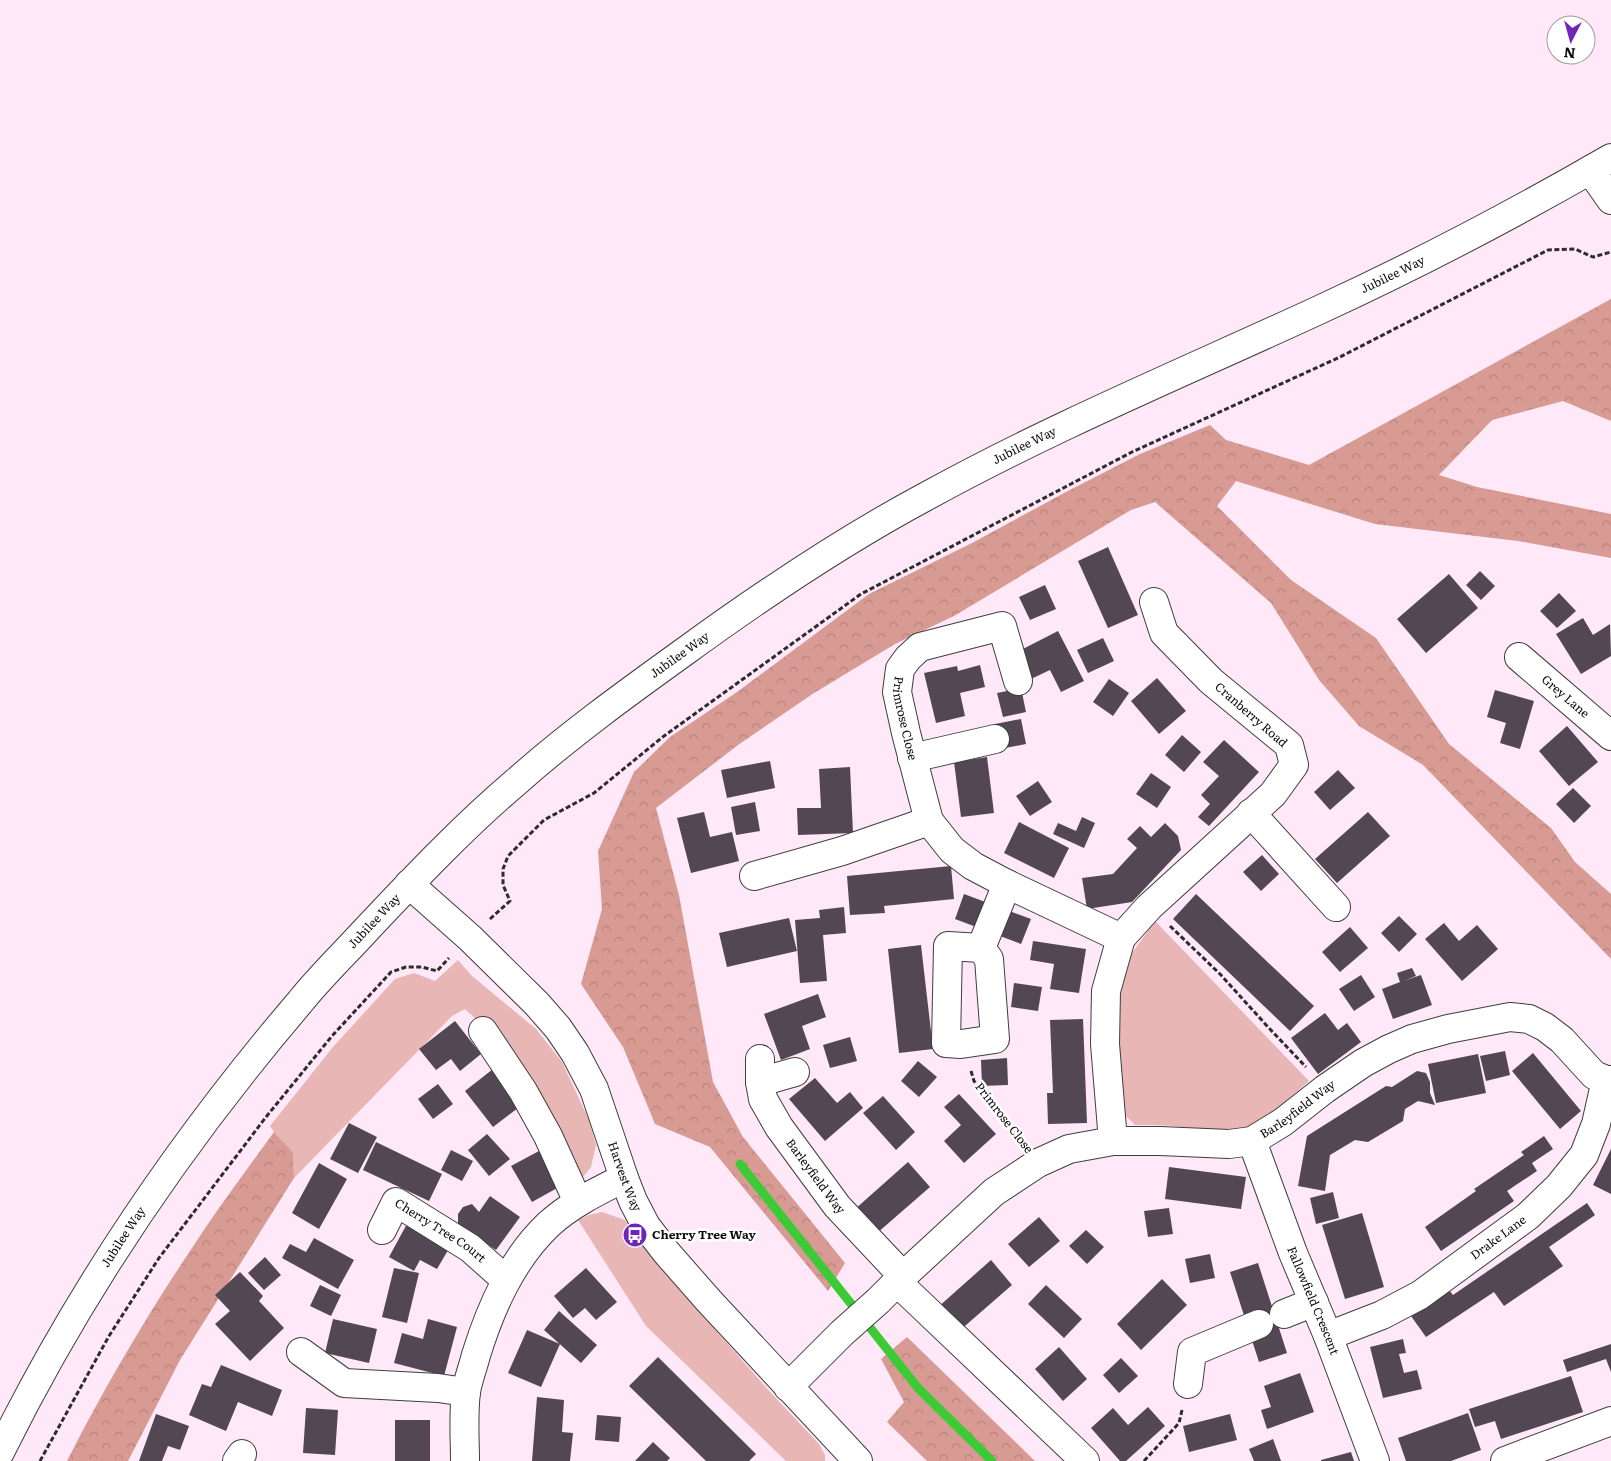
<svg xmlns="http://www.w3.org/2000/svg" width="1611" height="1461" font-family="Literata,serif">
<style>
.grass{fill:#e8b6b4}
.forest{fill:url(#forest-crowns)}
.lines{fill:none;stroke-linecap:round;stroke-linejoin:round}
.stream{stroke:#3ccb36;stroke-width:9}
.building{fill:#524753}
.minor-casing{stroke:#3e3e3e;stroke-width:30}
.path{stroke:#2d2d2d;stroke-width:3;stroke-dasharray:5 2.5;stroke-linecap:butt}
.minor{stroke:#fff;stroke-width:28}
.labels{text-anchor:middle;stroke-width:5;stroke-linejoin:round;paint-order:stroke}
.street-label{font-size:12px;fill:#0b0b0b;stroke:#fff}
.poi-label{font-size:12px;font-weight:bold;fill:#0b0b0b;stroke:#fff;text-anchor:start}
</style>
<defs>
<pattern id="forest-crowns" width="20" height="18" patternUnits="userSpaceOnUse" patternTransform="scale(1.25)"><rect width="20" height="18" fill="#d89b93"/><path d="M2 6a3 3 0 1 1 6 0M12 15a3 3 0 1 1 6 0" fill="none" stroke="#b8847d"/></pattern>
</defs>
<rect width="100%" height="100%" fill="#ffe8f7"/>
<path class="grass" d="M1155 921 1309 1081C1291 1096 1273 1116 1251 1126 1229 1137 1205 1129 1182 1127 1166 1125 1151 1125 1135 1125L1122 1112 1118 1017 1122 985 1132 953Z
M458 960 472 976 536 1029 562 1062 589 1120 596 1145 591 1167 579 1182 503 1043 465 1009 452 1016 294 1178 293 1152 274 1132 270 1126 333 1047 395 979 414 973 435 981Z
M602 1212 625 1220 635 1235 674 1283 772 1394 819 1444 825 1455V1461H786L646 1326 578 1220 589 1215Z"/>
<path class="forest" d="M1611 299V421L1563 401 1492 420 1439 475 1477 487 1611 514V558L1518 541 1375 524 1236 481 1217 506 1291 580 1376 638 1449 744 1551 828 1575 862 1611 894V959L1423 765 1359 726 1319 680 1271 603 1155 502 1131 510 954 616 895 644 814 693 738 745 656 808 679 895 713 1082 743 1137 845 1263 828 1291 710 1147 655 1124 623 1047 581 984 602 909 598 851 634 772 670 737 737 692 869 594 972 543 1064 493 1140 454 1210 425 1226 440 1309 465Z
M274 1132 293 1152 294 1178 180 1360 128 1461H67C103 1390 144 1320 188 1254 215 1212 245 1172 274 1132Z
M907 1337 1035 1461H927L887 1422 904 1402 881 1359Z"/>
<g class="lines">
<path class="stream" d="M740 1164 918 1388 992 1461"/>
</g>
<path class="building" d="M1108 547 1138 615 1108 628 1078 561Z
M1480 571 1495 586 1481 600 1466 585Z
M1449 574 1478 608 1426 653 1397 619Z
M1045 585 1056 609 1030 620 1019 597Z
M1559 593 1576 611 1557 628 1540 611Z
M1583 618 1593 635 1610 624 1611 656 1581 674 1556 634Z
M1058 631 1084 681 1061 692 1050 670 1031 679 1017 652Z
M1103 638 1114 661 1088 673 1077 650Z
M980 665 985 687 960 693 965 716 936 723 924 673 957 666 958 671Z
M1157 678 1186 711 1159 734 1131 701Z
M1109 679 1129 693 1113 716 1093 702Z
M1021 688 1026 712 1003 717 997 693Z
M1495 690 1534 701 1520 749 1500 743 1506 723 1487 717Z
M1021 719 1026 744 1000 749 995 724Z
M1567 726 1598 762 1569 786 1539 751Z
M1182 735 1201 752 1184 772 1165 755Z
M1224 740 1259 772 1209 826 1198 817 1210 804 1201 795 1219 776 1203 762Z
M987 757 994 813 961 817 954 762Z
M770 761 775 788 727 798 721 770Z
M850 767 853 833 798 835 797 808H821L819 769Z
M1338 770 1355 788 1330 810 1314 792Z
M1151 773 1171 787 1157 808 1136 794Z
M1038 781 1052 802 1030 816 1016 796Z
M1573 788 1591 806 1574 823 1556 804Z
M755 802 760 831 736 835 731 807Z
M704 812 710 837 732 832 739 861 691 873 677 818Z
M1368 812 1390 836 1337 883 1315 859Z
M1082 817 1095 823 1084 848 1053 834 1058 823 1076 831Z
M1019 822 1069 848 1054 878 1004 853Z
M1165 823 1178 836 1181 850 1132 902 1087 909 1082 878 1113 874 1137 848 1127 839 1140 826 1151 837Z
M1262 855 1279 874 1261 891 1243 872Z
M951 866 954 899 884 906 885 913 850 915 847 876Z
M964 894 1031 919 1021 944 955 919Z
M1196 894 1314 1006 1290 1031 1173 919Z
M844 907 846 933 823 935 827 981 800 983 795 920 820 918 819 910Z
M1399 916 1417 934 1399 952 1381 933Z
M789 918 797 951 727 967 719 933Z
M1444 923 1459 941 1477 925 1498 949 1462 981 1425 939Z
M1350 927 1368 948 1340 972 1322 952Z
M1033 941 1086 949 1079 993 1050 989 1054 964 1030 960Z
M921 945 933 1049 899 1053 888 949Z
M1412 968 1416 976 1403 981 1421 975 1432 1005 1393 1019 1382 989 1400 982 1397 973Z
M1361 975 1375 997 1354 1011 1339 989Z
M1014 983 1042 987 1038 1011 1011 1007Z
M818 994 826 1017 802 1026 810 1049 781 1060 764 1014Z
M1325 1013 1338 1030 1347 1023 1361 1042 1318 1074 1291 1038Z
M1083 1019 1087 1123 1048 1124 1047 1093H1053L1050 1020Z
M455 1021 481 1054 460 1071 451 1059 436 1070 419 1049Z
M850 1037 857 1061 830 1068 823 1045Z
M1505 1051 1510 1075 1486 1081 1480 1056Z
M1533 1053 1581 1111 1560 1129 1512 1071Z
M1478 1054 1486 1093 1436 1103 1428 1064Z
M1007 1058 1008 1085 982 1086 981 1060Z
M918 1061 937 1077 919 1097 901 1081Z
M493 1069 522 1105 493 1127 465 1091Z
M1417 1071 1426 1073 1430 1082V1093L1435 1105 1418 1101 1405 1109 1403 1121 1368 1142 1355 1140 1330 1155 1325 1191 1298 1186 1307 1136 1386 1086 1392 1087Z
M815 1078 837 1103 850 1092 863 1108 825 1141 789 1099Z
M438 1084 453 1104 433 1119 418 1099Z
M959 1094 996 1134 964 1163 944 1141 961 1125 944 1107Z
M883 1096 915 1132 896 1150 863 1113Z
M349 1123 377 1137 358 1173 330 1159Z
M487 1134 510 1159 489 1176 468 1150Z
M1544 1136 1553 1149 1532 1163 1537 1171 1507 1191 1514 1201 1441 1251 1425 1227 1476 1191 1474 1189 1524 1155 1521 1152Z
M376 1142 442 1174 429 1201 363 1170Z
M1611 1149V1194L1593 1185Z
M451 1150 473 1161 462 1181 441 1170Z
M539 1151 559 1187 532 1202 511 1166Z
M908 1162 930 1187 876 1234 854 1210Z
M319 1163 347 1179 319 1229 292 1213Z
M1169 1167 1246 1177 1241 1209 1165 1199Z
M1333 1192 1339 1218 1316 1224 1310 1198Z
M490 1196 520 1217 496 1250 458 1224V1214L463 1207 472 1204 479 1212Z
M1587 1203 1595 1215 1549 1247 1563 1266 1504 1306 1494 1292 1426 1337 1411 1316 1449 1290 1453 1295Z
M1169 1208 1173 1234 1148 1237 1144 1211Z
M1362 1213 1384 1287 1345 1299 1322 1225Z
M1039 1217 1060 1241 1029 1267 1008 1244Z
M408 1222 451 1245 437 1269 420 1260 414 1271 389 1257Z
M1086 1230 1104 1247 1087 1264 1069 1246Z
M314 1238 354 1260 338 1289 282 1258 290 1244 306 1252Z
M1210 1254 1215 1278 1190 1283 1185 1259Z
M265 1257 281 1275 264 1290 248 1273Z
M991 1260 1012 1285 958 1332 937 1308Z
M1258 1263 1287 1353 1259 1362 1230 1272Z
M394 1268 419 1273 407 1323 382 1317Z
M586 1268 617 1302 596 1320 585 1308 573 1318 554 1296Z
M240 1272 263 1296 259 1301 284 1328 250 1361 215 1324 230 1311 215 1295Z
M1162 1279 1187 1305 1141 1350 1117 1324Z
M320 1285 341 1295 331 1316 310 1306Z
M1046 1285 1082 1319 1064 1338 1028 1304Z
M559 1311 597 1345 581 1363 544 1330Z
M333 1319 377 1329 369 1363 325 1353Z
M428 1319 457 1327 444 1376 394 1363 402 1333 423 1339Z
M527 1330 560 1344 541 1387 508 1373Z
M1403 1339 1406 1353 1399 1354 1404 1373 1417 1370 1422 1389 1383 1398 1370 1347Z
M1611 1344V1372L1606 1359 1567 1372 1563 1360Z
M1059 1347 1087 1379 1063 1401 1035 1369Z
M658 1357 756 1454 749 1461H706L629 1386Z
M1121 1358 1138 1376 1119 1393 1103 1375Z
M221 1365 282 1390 272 1416 238 1402 226 1431 189 1415 202 1384 211 1387Z
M1300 1373 1314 1412 1267 1429 1261 1410 1271 1407 1264 1386Z
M1571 1376 1583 1412 1501 1439 1495 1421 1475 1427 1469 1409Z
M537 1397 564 1400 562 1432 573 1433 570 1461H532Z
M1148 1407 1165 1426 1126 1461H1120L1091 1428 1113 1408 1128 1425Z
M306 1408 338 1410 335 1455 303 1453Z
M1468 1413 1481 1450 1451 1461H1406L1398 1438Z
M156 1414 189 1426 180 1450 168 1446 162 1461H139Z
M1230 1414 1237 1440 1189 1452 1183 1426Z
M597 1415 621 1417 619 1442 595 1440Z
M395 1420H430V1461H395Z
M1273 1439 1281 1461H1254L1249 1449Z
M653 1442 670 1458 667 1461H635Z
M1351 1452 1354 1461H1321V1460Z"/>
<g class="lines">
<defs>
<g id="minor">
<path d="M1590 170 1611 200"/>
<path id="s1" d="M1519 657 1611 736"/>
<path id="s2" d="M1018 681 1002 626 920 647 908 658 900 669 897 692 906 733 929 821 952 850 973 866 1007 884 1121 938"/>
<path d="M912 758 995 739"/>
<path d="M1251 813 1336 907"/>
<path d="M754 876 842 851 929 821"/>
<path id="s3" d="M409 884 470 938 537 1004 558 1028 575 1053 594 1089 624 1178 633 1201 646 1226 666 1252 709 1301 858 1461"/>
<path d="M948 946 981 948 989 959 995 1039 961 1044 946 1043Z"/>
<path d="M981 948 1007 884"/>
<path d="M483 1031 523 1091 548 1136 578 1202"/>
<path id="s4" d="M760 1059V1082L763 1099 779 1127 837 1206 903 1276"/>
<path d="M760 1082 795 1072"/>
<path d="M1113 1141 1105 1044 1106 991 1121 938 1149 907 1273 794 1294 765 1289 745 1211 681 1164 633 1154 602"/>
<path id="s5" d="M1252 1141 1293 1253 1328 1336 1375 1461"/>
<path id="s6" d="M382 1230 396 1202 470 1248 506 1280"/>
<path d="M897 1282 1085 1461"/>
<path d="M1284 1314 1314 1302"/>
<path id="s7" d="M1328 1336 1382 1315 1420 1295 1528 1216 1559 1186 1584 1155 1596 1124 1606 1080"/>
<path d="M301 1352 344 1383 438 1388 466 1392"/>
<path d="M1188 1384 1192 1352 1259 1324"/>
<path id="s8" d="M788 1387 842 1333 878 1301 903 1276 994 1192 1038 1163 1069 1149 1113 1141H1160L1229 1144 1252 1141 1283 1122 1325 1089 1363 1063 1389 1049 1412 1039 1448 1029 1510 1017 1529 1019 1545 1027 1562 1040 1594 1075 1606 1080H1611"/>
<path id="s9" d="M0 1452C80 1290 183 1139 300 1002 320 977 343 955 365 931 413 880 462 828 516 782 569 735 627 693 684 652 761 596 841 542 925 497 1052 427 1187 371 1319 310 1419 264 1516 213 1611 158"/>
<path d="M237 1461 242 1454"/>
<path d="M465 1461C465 1439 463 1415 466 1392 468 1380 473 1367 476 1355 491 1307 512 1259 549 1224 571 1204 598 1191 624 1178"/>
<path d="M1505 1461 1611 1421"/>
</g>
</defs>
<use href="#minor" class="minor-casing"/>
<path class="path" d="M490 919 510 901 503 885V869L508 856 544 820 594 793 664 736 861 594 1132 452 1340 357 1548 250 1575 249 1593 257 1611 252
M1170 926 1220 974 1268 1027 1306 1067
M971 1071 974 1081 1020 1141
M40 1461 109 1336 159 1258 266 1117 332 1036 391 972 406 967H422L437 971 449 958
M1144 1461 1179 1423 1182 1410"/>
<use href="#minor" class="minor"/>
</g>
<defs>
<symbol id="bus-disc" viewBox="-11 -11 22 22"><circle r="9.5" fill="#7025b8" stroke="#fff"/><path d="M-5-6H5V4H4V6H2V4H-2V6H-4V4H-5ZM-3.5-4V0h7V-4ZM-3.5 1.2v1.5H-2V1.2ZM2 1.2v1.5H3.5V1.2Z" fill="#fff"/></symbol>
</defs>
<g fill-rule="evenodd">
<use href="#bus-disc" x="621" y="1221" width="28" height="28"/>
</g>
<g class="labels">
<g class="street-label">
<text dy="4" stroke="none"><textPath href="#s9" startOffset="1868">Jubilee Way</textPath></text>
<text dy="4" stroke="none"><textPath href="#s9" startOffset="1462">Jubilee Way</textPath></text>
<text dy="4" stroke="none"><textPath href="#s9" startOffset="1058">Jubilee Way</textPath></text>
<text dy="4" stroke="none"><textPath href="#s1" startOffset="61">Grey Lane</textPath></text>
<text transform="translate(1251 715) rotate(41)" y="4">Cranberry Road</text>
<text dy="4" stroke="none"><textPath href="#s2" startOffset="222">Primrose Close</textPath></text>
<text dy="4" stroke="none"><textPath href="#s9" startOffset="652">Jubilee Way</textPath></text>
<text dy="4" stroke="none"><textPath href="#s8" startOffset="610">Barleyfield Way</textPath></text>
<text transform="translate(1004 1118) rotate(52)" y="4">Primrose Close</text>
<text dy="4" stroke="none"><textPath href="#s3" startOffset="371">Harvest Way</textPath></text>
<text dy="4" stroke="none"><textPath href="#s4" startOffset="134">Barleyfield Way</textPath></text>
<text dy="4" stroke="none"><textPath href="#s6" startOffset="84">Cherry Tree Court</textPath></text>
<text dy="4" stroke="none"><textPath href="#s7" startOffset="198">Drake Lane</textPath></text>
<text dy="4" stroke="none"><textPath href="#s9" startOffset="248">Jubilee Way</textPath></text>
<text dy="4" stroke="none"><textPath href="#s5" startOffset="171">Fallowfield Crescent</textPath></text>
</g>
<g class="poi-label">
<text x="652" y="1239">Cherry Tree Way</text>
</g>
</g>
<g transform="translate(1571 40) rotate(186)"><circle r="24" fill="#ffffff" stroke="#9d9d9d"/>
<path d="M0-4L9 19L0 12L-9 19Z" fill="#7025b8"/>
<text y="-8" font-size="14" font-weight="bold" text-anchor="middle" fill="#0b0b0b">N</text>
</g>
</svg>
